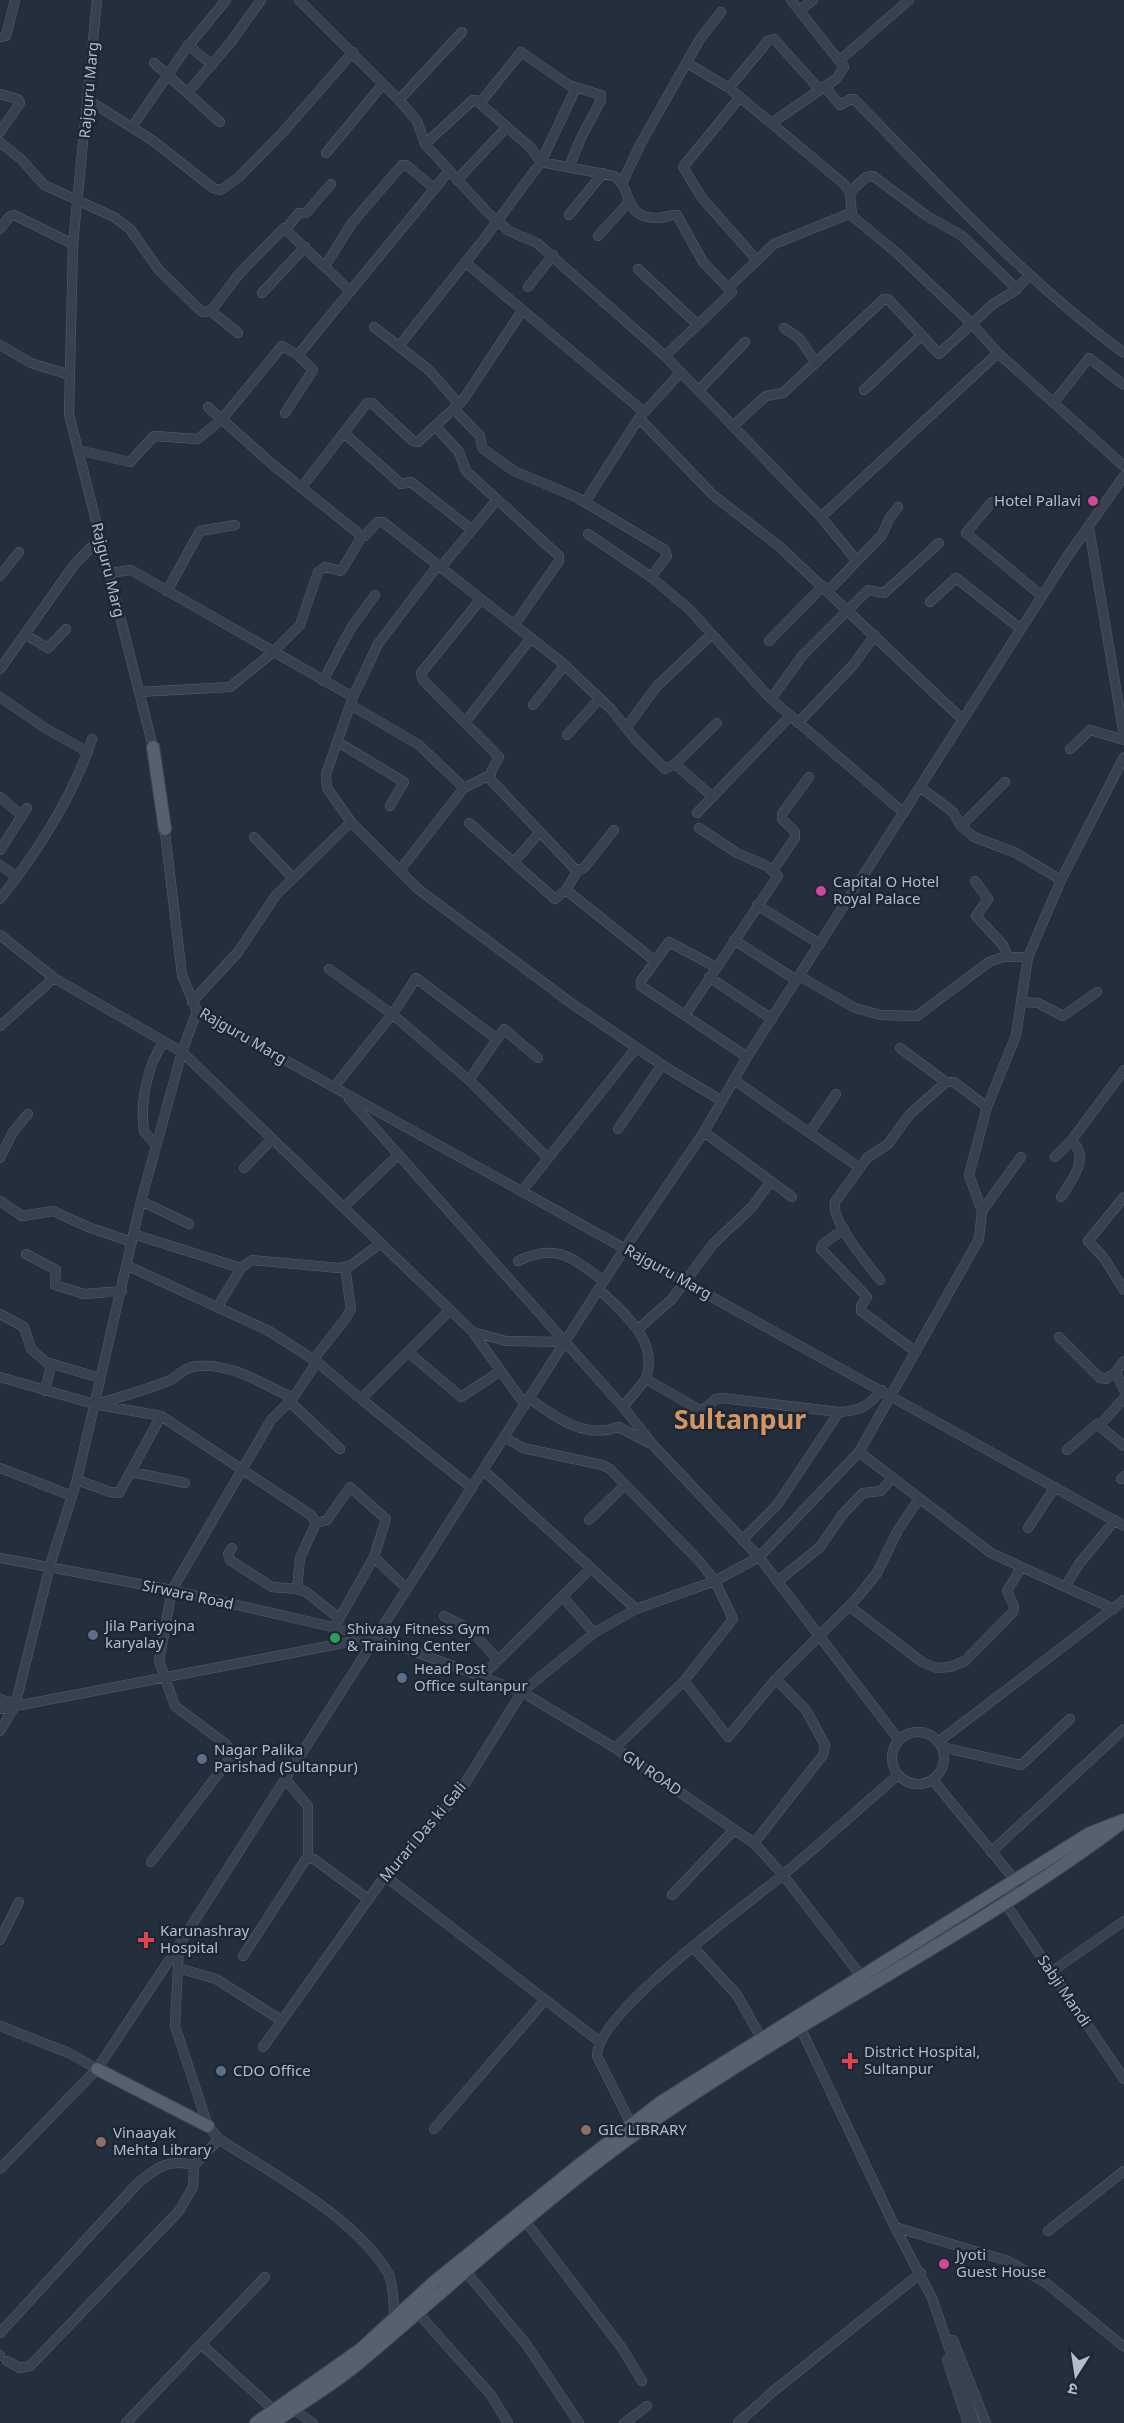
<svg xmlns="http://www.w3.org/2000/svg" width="1124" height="2423" font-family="'Noto Sans','Noto Sans Devanagari',sans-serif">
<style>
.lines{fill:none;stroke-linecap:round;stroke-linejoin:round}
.minor-casing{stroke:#565f6c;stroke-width:10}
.major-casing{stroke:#414a57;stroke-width:14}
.minor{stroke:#38414e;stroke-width:9}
.major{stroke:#56606e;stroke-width:12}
.hotel-dot{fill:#d1479c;stroke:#1d2633;stroke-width:2}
.service-dot{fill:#5c6f8a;stroke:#1d2633;stroke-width:2}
.leisure-dot{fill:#2e9e5b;stroke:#1d2633;stroke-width:2}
.health-dot{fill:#e0444e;stroke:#1d2633;stroke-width:2}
.education-dot{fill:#8d6e63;stroke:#1d2633;stroke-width:2}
.labels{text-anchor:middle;stroke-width:5;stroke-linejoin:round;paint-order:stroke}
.street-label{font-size:15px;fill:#b4bcc9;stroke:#1d2633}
.poi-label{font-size:15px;fill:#b4bcc9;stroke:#1d2633;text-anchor:start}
.town-label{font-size:27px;font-weight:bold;fill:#d59563;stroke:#1d2633}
</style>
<rect width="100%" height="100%" fill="#242f3e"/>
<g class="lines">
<defs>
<path id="minor" d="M97 0 73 244 69 414 154 751
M299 0 399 100 417 121 425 144 488 213 509 231 537 243 665 356 821 517 998 353
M800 10 813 0
M0 37 6 36 15 0
M188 45 212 65
M840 60 909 0
M154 63 220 122
M687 63 729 88 844 184 850 192 852 216 897 253 972 324 998 353 1124 466
M824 86 840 105 851 99H854C940 187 1025 280 1124 353
M729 88 768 41 774 39 820 90
M189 91 231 42 261 0
M0 94 18 99 20 103 0 132
M740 97 683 167 702 198 756 259
M88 100 152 140 213 188 221 190 239 177 284 131 353 52
M399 100 462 32
M480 103 521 52 569 85 601 95V100L581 138 569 167
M773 122 836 79 844 67 791 0
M132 127 185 50 226 0
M0 142 22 160 44 185 114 217 130 229 159 270 202 312 211 311 239 274 284 228 350 291
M425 144 473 100H476L530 147 541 162 614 176C634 188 621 218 658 218 665 218 670 214 677 215L703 262 732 292 665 356
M326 153 383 84
M457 180 507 127
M622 183 641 143 700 39 721 12
M850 192 866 177 873 176 927 216 961 235 1017 289
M569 215 603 173
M0 229 9 217 14 215 73 244
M286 229 299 213H306L331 184
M598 236 628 203
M465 262 644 412
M325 266 352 223 402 165H406L434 188
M638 269 697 324
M528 287 553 255
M729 287 774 244 851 213
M262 293 305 247
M211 311 238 333
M374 327 429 370 459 404
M784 328 799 338 816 363
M0 345 31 363 70 375
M399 346 484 239 541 162 576 88
M298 355 449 171
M681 372 639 418 713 495 780 547 963 720
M699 390 745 342
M864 390 921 336
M1054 402 1089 358 1124 385
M208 407 272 464 358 533 365 536 377 522H383L560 661 611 709 635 739 665 769 675 764 717 723
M454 409 480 436 482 448 514 471 576 497 665 550 667 556 651 577
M435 426 459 452 466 471 559 556V561L515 624
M733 426 766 396 783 393 884 299H888L939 354 993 304 1013 292 1030 275
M344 433 401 484 411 482 472 530
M78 450 130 462 154 436 198 439 222 419 282 346 298 355 313 370 285 413
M301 488 367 403H372L413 441 418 442 463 400 522 311
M585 502 639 418
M992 502 966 533 1042 596
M821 517 857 561
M1089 528 1124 736
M588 534 651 577 689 609 771 699 904 813
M441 567 496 501
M109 573 131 570 353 697 326 774 327 788 351 822
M0 576 19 552
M167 591 200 531 235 525
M828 591 882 535 889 519 898 507
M481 599 421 673 423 680 499 757 491 772V780L574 868 578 870 584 868 614 830
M930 602 956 578 1021 629
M26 635 48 648 66 629
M769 641 823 586
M0 669 74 565 100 538
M323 681 351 628 375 595
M139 692 230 687 272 653 300 625 318 572 325 567 341 571 362 536
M0 697 45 728 88 752
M353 697 378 644 438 565
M771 699 802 656 868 590 884 593 939 543
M351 705 419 745 464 788 490 775
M533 705 565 665
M466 721 531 638
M798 723 854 664 875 635
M626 728 657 686 712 634
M567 735 600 698
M338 742 404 782 390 806
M1070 749 1090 730 1124 740
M675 764 713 797
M920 787 953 812 961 826 974 837 1016 853 1061 880
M0 797 22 816
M697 813 790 716
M469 823 555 899 566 890 578 870
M164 824 182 975 197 1011 1124 1526
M961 826 1005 782
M254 837 293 878
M0 850 27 808
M514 862 540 832
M0 865 17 877
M400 870 464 788
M773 870 795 838V832L782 819V814L809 777
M975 881 988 899 976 916 1003 945 1008 957
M566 890 655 961
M0 899C38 851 73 797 92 739
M757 905 820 944
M0 935 54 978 182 1052 473 1332 506 1341 565 1342
M734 940 796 980
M716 967 669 942 641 981V986L747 1057
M329 969 392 1014 469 1080 548 1158
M799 976 855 1008 881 1015 917 1016 989 962 1003 957H1028
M709 977 772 1019
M192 1002 238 952 276 895 351 822 418 889 571 1003 662 1065 722 1101
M1023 1002 1038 1003 1063 1016 1097 992
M685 1015 778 876 767 866 737 853 699 828
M0 1026 54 978
M900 1048 946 1082
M469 1080 504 1029 538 1058
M734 1080 860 1168
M334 1087 394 1012 416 978 497 1039
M349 1099 623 1407 654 1446 759 1557 899 1740
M618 1129 662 1065
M704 1132 792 1197
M810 1132 836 1094
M156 1146 144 1131C140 1103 147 1064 164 1042
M1055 1157 1071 1141 1124 1070
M0 1158 13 1132 28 1114
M244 1168 272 1139
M522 1191 636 1048
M1061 1197C1072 1181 1091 1156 1071 1141
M1124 1197 1088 1241 1104 1258 1124 1290
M0 1201 22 1216 53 1211 88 1227 132 1242
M141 1201 189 1224
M344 1207 399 1154
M982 1211 1021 1157
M844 1229 823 1244 821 1249 867 1297 861 1306V1311L916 1352
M133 1234 241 1268 252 1260 339 1268 350 1266 381 1243
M26 1254 56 1270 55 1285 84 1294 122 1291
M518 1261C557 1242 572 1258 604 1281
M128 1266 269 1331 317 1362 361 1399 449 1311
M880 1280C868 1264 831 1222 835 1202L867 1158 888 1144 910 1114 946 1082H954L987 1107
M599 1289C624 1315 659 1339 646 1379L698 1409H704L716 1399 722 1398 839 1412C861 1411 868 1406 882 1390
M218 1306 241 1268
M0 1314 24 1327 31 1349 46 1362 100 1378
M638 1329 672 1299 713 1244 752 1207 771 1181
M473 1332 525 1405
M1059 1337 1100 1378 1106 1379 1116 1372
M408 1352 461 1397 499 1372
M313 1360 346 1318 351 1309 345 1267
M1124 1361 1116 1372 1124 1390
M0 1377 94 1404 161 1416 311 1515 316 1523 300 1558 297 1589
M45 1391 51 1365
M529 1398C557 1418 583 1439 619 1427L649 1443
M361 1399 472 1488
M290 1402 340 1449
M97 1404C121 1397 145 1390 168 1381 177 1377 183 1369 192 1367 227 1360 263 1384 293 1398L317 1362
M623 1407 646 1379
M1100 1425 1124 1398
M504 1437 523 1448 602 1465 610 1469 700 1562 715 1581 733 1619 684 1681
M1067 1450 1097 1424 1124 1446
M859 1452 991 1553 1114 1609
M0 1468 72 1496
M483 1470 636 1609
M132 1472 185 1483
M1121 1479 1124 1476
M77 1480 110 1492 119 1493 161 1416
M589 1520 625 1485
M316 1523 327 1520 350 1487 386 1519 374 1557 334 1628
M1028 1528 1055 1487
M742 1540 777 1505 839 1412
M232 1548 228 1554 230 1560 272 1587 297 1589 306 1592 339 1618
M374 1557 407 1589
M0 1558 172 1590 376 1637 522 1692 615 1748 754 1843 783 1875 865 1981
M778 1581 820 1547 842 1515 863 1493 881 1491 892 1478
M1065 1587 1079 1564 1115 1520
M563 1597 594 1633
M849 1606 922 1662 936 1668 950 1667 965 1661 1013 1612 1014 1606 1007 1591 1021 1568
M444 1616 471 1630 498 1660
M481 1677 591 1568
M776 1679 856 1599 877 1573 898 1530 919 1499
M0 1699 16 1704
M0 1709 370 1638
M0 1731 15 1706 51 1562 77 1480 141 1201 182 1052 197 1011
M892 1758a26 26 0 1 1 52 0a26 26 0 1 1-52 0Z
M938 1742 1124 1600
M942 1747 1021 1765 1070 1719
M615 1748 684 1681 728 1737 776 1679 806 1710 825 1745 823 1755 754 1843
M285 1779 308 1806V1858
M933 1780 1019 1885
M991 1852 1124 1729
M151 1862 228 1761 230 1752 227 1745 175 1706 159 1661 172 1590 271 1420 293 1398
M385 1876 600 2042
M672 1895 734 1830
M1005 1903 1124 2079
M0 1940 19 1902
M693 1947 737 1995 764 2043
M243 1956 306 1859H314L368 1899
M178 1968 216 1979 281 2020
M1051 1972 1124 1921
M0 2026 69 2053 97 2069
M800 2027 895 2227 932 2298 975 2423
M263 2047 385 1876 459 1793 522 1692 594 1633 636 1609 715 1581 759 1557 859 1452 979 1239 982 1211 969 1175 987 1107 1016 1035 1028 957 1061 880 1124 757
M434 2129 545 2000
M634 2130 597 2056C595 2014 748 1904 784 1874 822 1842 860 1808 898 1775
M0 2169 97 2069 178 1947
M526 2222 622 2348 642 2381
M895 2227 1008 2261 1046 2283 1124 2347
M1048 2231 1124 2171
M467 2273 526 2344 579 2423
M417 2312 491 2395 508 2423
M395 2318C393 2305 394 2284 388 2273 355 2217 272 2174 219 2139L208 2126 175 2026 179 1945 625 1248 704 1132 747 1057 1067 557 1124 476
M0 2333 138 2183C157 2167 168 2159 194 2165
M953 2340 986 2423
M202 2345 275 2411
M0 2355V2356
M947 2360 968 2423
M7 2361 20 2368 30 2366 179 2211 193 2187 194 2165 219 2139
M293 2409 313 2423
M126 2423 265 2277
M624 2423 647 2406
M738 2423 770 2394 921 2273"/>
<path id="major" d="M153 747 165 829
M97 2069 208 2126
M256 2423 361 2349 434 2282 579 2165 661 2102 1090 1833 1124 1820
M273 2423C301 2403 333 2385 359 2363 459 2279 556 2187 665 2113 813 2012 974 1933 1118 1826"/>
</defs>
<use href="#minor" class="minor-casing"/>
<use href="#major" class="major-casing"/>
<use href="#minor" class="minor"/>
<use href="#major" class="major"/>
</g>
<g class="hotel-dot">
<circle cx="1093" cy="501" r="6"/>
<circle cx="821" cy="891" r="6"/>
<circle cx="944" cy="2264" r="6"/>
</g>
<g class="service-dot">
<circle cx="93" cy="1635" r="6"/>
<circle cx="402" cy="1678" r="6"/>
<circle cx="202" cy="1759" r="6"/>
<circle cx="221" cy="2071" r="6"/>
</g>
<circle class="leisure-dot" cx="335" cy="1638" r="6"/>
<g class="health-dot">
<path d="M143 1931h6v6h6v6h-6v6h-6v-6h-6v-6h6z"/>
<path d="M847 2052h6v6h6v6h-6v6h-6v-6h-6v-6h6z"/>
</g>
<g class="education-dot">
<circle cx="586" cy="2130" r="6"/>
<circle cx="101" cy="2142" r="6"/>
</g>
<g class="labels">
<g class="street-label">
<text transform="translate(89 90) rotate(-85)" y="5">Rajguru Marg</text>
<text transform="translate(108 570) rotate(76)" y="5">Rajguru Marg</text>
<text transform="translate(243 1036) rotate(30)" y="5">Rajguru Marg</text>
<text transform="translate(668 1272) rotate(29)" y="5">Rajguru Marg</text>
<text transform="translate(188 1595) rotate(12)" y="5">Sirwara Road</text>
<text transform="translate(652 1773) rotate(34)" y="5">GN ROAD</text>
<text transform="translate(423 1832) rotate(-50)" y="5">Murari Das ki Gali</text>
<text transform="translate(1064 1991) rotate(56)" y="5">Sabji Mandi</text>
</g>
<g class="poi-label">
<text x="1081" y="506" text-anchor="end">Hotel Pallavi</text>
<text x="833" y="887">Capital O Hotel<tspan x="833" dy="17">Royal Palace</tspan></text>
<text x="105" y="1631">Jila Pariyojna<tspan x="105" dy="17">karyalay</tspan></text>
<text x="347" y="1634">Shivaay Fitness Gym<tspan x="347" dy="17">&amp; Training Center</tspan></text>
<text x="414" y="1674">Head Post<tspan x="414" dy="17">Office sultanpur</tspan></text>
<text x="214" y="1755">Nagar Palika<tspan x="214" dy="17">Parishad (Sultanpur)</tspan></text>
<text x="160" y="1936">Karunashray<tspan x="160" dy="17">Hospital</tspan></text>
<text x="864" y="2057">District Hospital,<tspan x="864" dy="17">Sultanpur</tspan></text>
<text x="233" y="2076">CDO Office</text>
<text x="598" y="2135">GIC LIBRARY</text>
<text x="113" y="2138">Vinaayak<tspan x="113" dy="17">Mehta Library</tspan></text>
<text x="956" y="2260">Jyoti<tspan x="956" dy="17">Guest House</tspan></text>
</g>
<g class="town-label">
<text x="740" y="1429">Sultanpur</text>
</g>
</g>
<g transform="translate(1076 2375) rotate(192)" stroke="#1d2633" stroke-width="4.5" paint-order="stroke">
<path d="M0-4.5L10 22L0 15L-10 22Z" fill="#b4bcc9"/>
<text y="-9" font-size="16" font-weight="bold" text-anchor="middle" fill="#b4bcc9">उ</text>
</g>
</svg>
